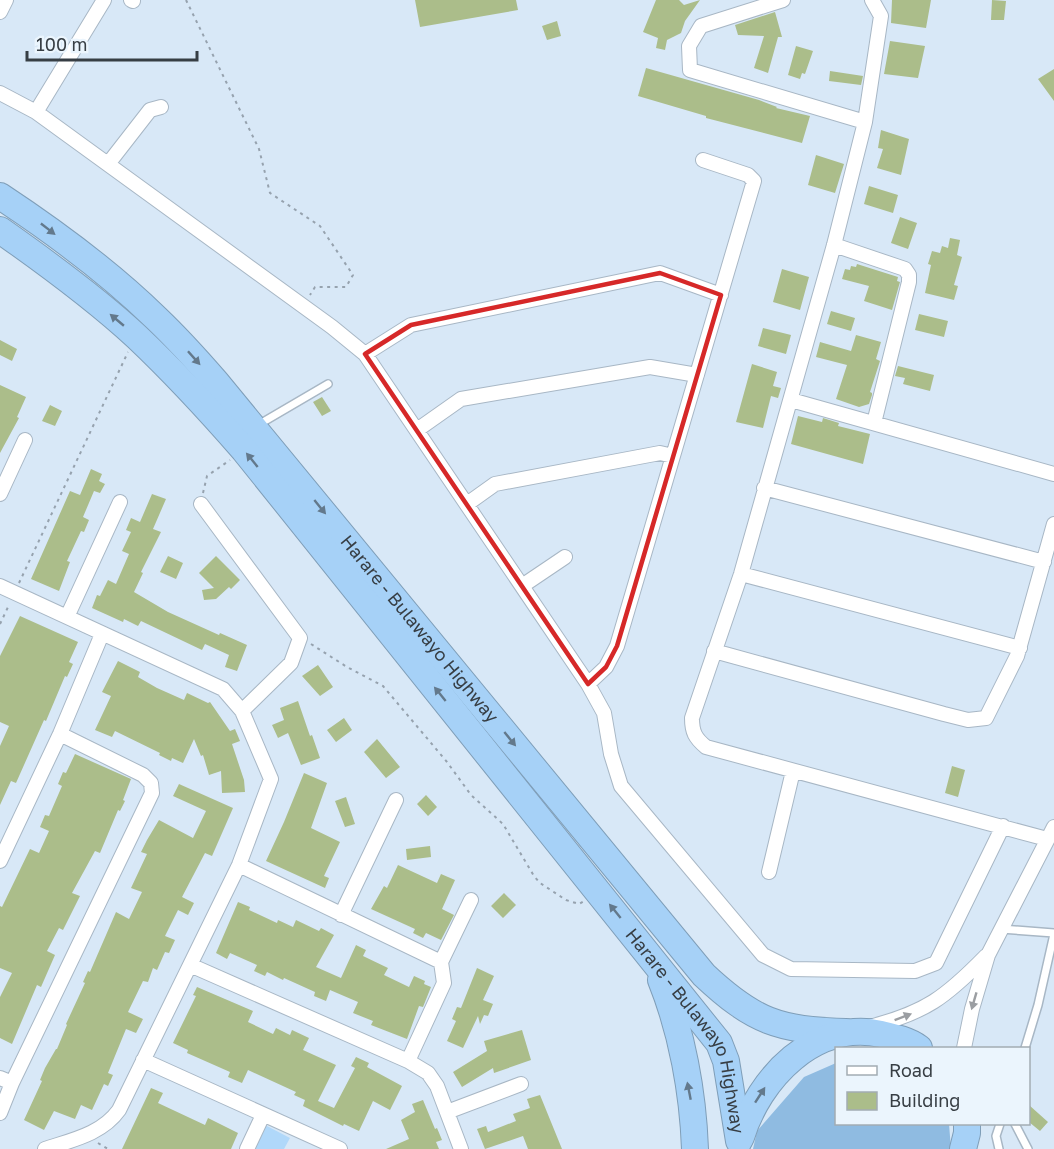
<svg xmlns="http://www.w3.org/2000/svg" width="1054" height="1149" font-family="'Golos Text',sans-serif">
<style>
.green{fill:#b0d8fa}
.forest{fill:#8fbbe1}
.building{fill:#abbd8a}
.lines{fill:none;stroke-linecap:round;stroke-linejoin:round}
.lane-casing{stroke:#a8b7c5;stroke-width:10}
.street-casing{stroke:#a8b7c5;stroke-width:16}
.highway-casing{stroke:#7f9eb8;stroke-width:28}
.path{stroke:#96a2ae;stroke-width:2;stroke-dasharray:3 4.5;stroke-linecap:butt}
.lane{stroke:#fff;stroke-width:7}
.street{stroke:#fff;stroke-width:14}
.highway{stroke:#a6d1f7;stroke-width:26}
.oneway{fill:#63798c}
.oneway2{fill:#9b9ea2}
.marked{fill:none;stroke:#d62828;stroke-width:4.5;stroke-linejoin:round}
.labels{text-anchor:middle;stroke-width:6;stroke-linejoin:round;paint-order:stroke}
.street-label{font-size:18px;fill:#373e44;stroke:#ebf5fd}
</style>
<rect width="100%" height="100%" fill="#d8e8f7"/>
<path class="green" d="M265 1125 290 1138 284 1149H254Z"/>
<path class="forest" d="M836 1063V1124H949L951 1149H753L757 1131 804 1077Z"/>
<path class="building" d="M415 0H516L518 10 420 27Z
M656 0H679L684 5 700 0 685 21 681 33 667 40 665 50 656 48 658 38 643 32Z
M892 0H931L926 28 891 23Z
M992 0 1006 1 1004 20H991Z
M775 12 782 37H778L768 73 754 68 764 36 738 35 735 25Z
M557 21 561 36 547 40 542 26Z
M890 41 925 46 918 78 884 74Z
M796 46 813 51 805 74 802 73 800 79 788 75Z
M646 68 759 100 777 107 776 108 810 116 802 143 706 118V116L638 96Z
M1054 69V101L1038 79Z
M830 71 863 76 861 85 829 81Z
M881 130 909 139 901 175 877 168 883 149 878 148Z
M816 155 844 164 835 193 808 185Z
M869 186 898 195 893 213 864 204Z
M900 217 917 223 908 249 891 243Z
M950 238 960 240 957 255 962 257 954 285 958 286 954 300 925 293 931 265 928 264 932 251 940 253 942 246 948 248Z
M857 264 898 277 897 281 900 282 892 310 864 301 869 286 842 279 845 269 850 270 851 266 856 267Z
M782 269 809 277 800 310 773 302Z
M831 311 855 318 851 331 827 324Z
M919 314 948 321 944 337 915 330Z
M763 328 791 335 786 354 758 346Z
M856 335 881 342 876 359 880 361 870 392 872 393V395L869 404 859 407 836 399 847 365 816 357 820 342 851 351Z
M0 340 17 349 12 361 0 355Z
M752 364 777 372 773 386 781 388 778 398 771 396 763 428 736 422Z
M898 366 934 375 930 391 903 384 905 378 895 376Z
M0 385 26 397 17 417 19 418 0 453Z
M322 397 331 411 322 416 313 402Z
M50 405 62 411 55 426 42 421Z
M798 416 822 422 823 418 839 423 838 426 870 434 863 464 791 444Z
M91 469 102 474 99 481 105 484 100 493 94 491 83 517 89 520 84 532 81 531 67 561 70 562 59 591 31 579 70 491 80 495Z
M152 494 166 499 153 529 161 532 141 572 143 573 134 592 168 612 219 635 220 633 247 645 237 671 225 667 229 655 205 644 202 650 141 621 138 626 124 619 123 622 92 608 97 595 100 596 108 580 116 584 129 554 122 551 131 532 126 530 131 518 140 522Z
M168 556 183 563 176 579 160 572Z
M216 556 240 580 231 589 229 587 216 599 204 600 202 590 214 588 199 573Z
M20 616 78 642 69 662 73 664 67 677 65 676 46 721 44 720 16 783 11 781 0 805V746L9 726 0 722V656Z
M118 661 140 672 138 677 157 688 184 700 187 693 208 703 210 702 230 731 235 729 240 741 232 744 244 780 245 792 222 793 221 771 209 775 203 755 201 756 194 739 183 763 172 758 171 761 159 755 160 753 115 731 112 737 95 730 111 696 102 692Z
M318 665 333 687 320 696 302 676Z
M298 701 310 736 312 735 320 758 301 765 288 733 278 738 272 725 284 720 280 708Z
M344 718 352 730 336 742 327 730Z
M377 739 400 767 386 778 364 752Z
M75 754 131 779 123 800 125 801 120 811 118 810 100 853 95 851 72 893 80 896 63 930 59 928 47 951 55 955 41 987 37 985 12 1044 0 1038V997L12 973 0 968V906L2 907 30 849 39 853 49 831 40 827 45 815 49 816 62 786 58 784 63 772 66 773Z
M952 766 965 770 958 797 945 793Z
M304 773 327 783 311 828 340 842 324 876 329 878 325 888 266 861 284 822Z
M179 784 233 808 212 856 205 853 182 897 194 903 188 915 178 910 165 936 175 940 169 953 165 952 157 970 153 968 148 982 143 981 128 1012 143 1019 136 1033 126 1029 108 1073 113 1075 108 1086 104 1084 92 1110 81 1105 75 1119 54 1111 44 1130 24 1120 42 1081 40 1080 45 1068 56 1049H57L67 1025 66 1024 85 983 83 982 88 971 90 972 116 912 129 919 142 892 131 888 147 854 141 852 147 840 159 820 193 838 206 811 173 796Z
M426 795 437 807 428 816 417 804Z
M346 797 355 824 345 827 335 801Z
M430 846 431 857 407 860 406 849Z
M398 865 437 883 441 874 455 880 442 909 454 915 441 940 426 933 423 938 413 933 415 929 371 909 384 886 387 888Z
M504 893 516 905 503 918 491 906Z
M238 902 250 907 249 910 277 923 278 920 293 927 296 920 319 931 321 928 334 935 316 967 341 978 356 945 366 950 363 956 388 968 384 975 409 987 414 976 425 981 424 984 431 987 423 1007 419 1006 407 1039 371 1025 373 1021 353 1013 358 1002 330 990 326 1001 314 996 315 992 284 978 283 980 267 972 265 976 254 971 257 965 230 953 227 959 216 953Z
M477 968 494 976 483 1000 493 1004 488 1016 484 1015 480 1024 478 1016 463 1048 447 1041 456 1021 452 1019 457 1007 461 1008Z
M197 987 253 1011 248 1022 273 1034 276 1028 290 1035 292 1030 309 1038 303 1050 336 1065 318 1101 334 1108 355 1068 351 1066 356 1057 369 1063 367 1067 402 1086 390 1110 373 1101 359 1131 344 1124 343 1126 303 1106 305 1100 294 1095 296 1092 248 1070 242 1083 228 1077 230 1072 187 1053 188 1050 173 1043 196 996 193 995Z
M522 1030 531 1060 494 1073 493 1068 462 1087 453 1072 487 1051 484 1041Z
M151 1088 163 1093 158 1103 205 1125 208 1118 238 1133 231 1149H122Z
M540 1095 562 1149H528L523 1136 485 1149 477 1129 486 1126 488 1132 516 1121 513 1114 530 1108 527 1099Z
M423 1100 435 1129 437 1128 442 1140 436 1142 439 1149H386L409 1139 401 1120 415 1112 412 1104Z
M1029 1105 1048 1122 1040 1131 1029 1122Z"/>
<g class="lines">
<defs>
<path id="lane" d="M258 425 328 384
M1001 929 1054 933
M1025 1048 1038 1005 1054 934
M1015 1124 1028 1149
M999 1149 996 1136 1000 1124"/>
<path id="street" d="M131 0 133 1
M783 0 701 26 689 46 690 70 865 122
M872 0 881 16 865 122 834 245 741 574 692 718C692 732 695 738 706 747L1047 839
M0 12 6 0
M0 93 36 112 332 327 365 354 588 684 604 713 611 754 621 786 763 955 791 969 915 971 936 963 1003 826
M36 112 104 0
M108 164 150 110 161 107
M834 245 905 269 909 275V282L874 423
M365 354 411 325 660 273 721 295
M791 400 1054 474
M417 430 461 399 650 367 697 375
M764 488 1044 562
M0 494 25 440
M201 504 300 638 291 663 242 711
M467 504 495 484 660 453 673 456
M741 574 1020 648
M0 586 223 689 242 711 271 779 239 865 119 1110C102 1134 72 1140 45 1149
M522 586 565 557
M67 617 120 502
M714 651 944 714 968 720 986 718 1017 656 1054 524
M588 684 606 667 617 646 754 181 748 175 703 160
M0 861 60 734 102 634
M769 872 793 771
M341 915 396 800
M441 962 471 900
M190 965 408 1061 444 983 441 962 239 865
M869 1027C925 1013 946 997 986 956
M964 1048 972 1009 988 955 1054 827
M143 1060 340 1149
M408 1061 428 1073 437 1086 461 1149
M0 1078 12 1083 0 1113
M12 1083 152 793 151 783 143 775 60 734
M447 1112 521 1084
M247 1149 263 1115"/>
<g id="highway">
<path id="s1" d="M0 196C53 231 111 274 156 318 177 338 197 360 216 382L704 975C754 1022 779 1030 846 1032"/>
<path id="s2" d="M0 230C47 263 95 298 137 337 175 373 210 411 244 450L719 1043 726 1061 739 1141"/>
<path d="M661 980C682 1032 693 1093 695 1149"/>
<path d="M741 1137C759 1078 814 1020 881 1034 894 1037 908 1040 919 1048"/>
<path d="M963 1149 967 1133V1124"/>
</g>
</defs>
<use href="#lane" class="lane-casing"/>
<use href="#street" class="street-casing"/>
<use href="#highway" class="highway-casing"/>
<path class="path" d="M186 0 259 149 270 193 320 226 353 275 346 287H315L310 295
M203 493 207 476 230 460
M19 583 128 352
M0 624 9 605
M311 644 347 667 383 686 447 762 471 795 503 824 534 876 540 883 566 900 579 904 584 901
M98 1143 108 1149"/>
<use href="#lane" class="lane"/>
<use href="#street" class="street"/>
<use href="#highway" class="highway"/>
</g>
<defs><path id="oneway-solid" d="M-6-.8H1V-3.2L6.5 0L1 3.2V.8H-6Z" transform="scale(1.5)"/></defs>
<g class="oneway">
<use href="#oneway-solid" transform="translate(48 229) rotate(38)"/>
<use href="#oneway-solid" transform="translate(117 320) rotate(-140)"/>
<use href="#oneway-solid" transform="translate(194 358) rotate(48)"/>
<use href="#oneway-solid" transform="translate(252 460) rotate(-129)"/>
<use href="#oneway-solid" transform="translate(320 507) rotate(51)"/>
<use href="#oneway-solid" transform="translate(440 694) rotate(-129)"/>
<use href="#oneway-solid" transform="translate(510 739) rotate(51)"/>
<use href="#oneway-solid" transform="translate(615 911) rotate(-129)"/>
<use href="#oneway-solid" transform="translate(689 1091) rotate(-101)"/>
<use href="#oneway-solid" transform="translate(760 1095) rotate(-57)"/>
</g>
<g class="oneway2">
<use href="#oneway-solid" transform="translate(974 1001) rotate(106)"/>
<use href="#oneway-solid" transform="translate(903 1017) rotate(-21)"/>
</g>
<path class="marked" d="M660 273 721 295 617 646 606 667 588 684 365 354 411 325Z"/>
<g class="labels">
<g class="street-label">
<text dy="6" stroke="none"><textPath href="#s1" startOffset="606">Harare - Bulawayo Highway</textPath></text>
<text dy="6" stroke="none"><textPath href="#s2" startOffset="1064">Harare - Bulawayo Highway</textPath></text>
</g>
</g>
<rect x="835" y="1047" width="195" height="78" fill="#ebf5fd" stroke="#a3acb3" stroke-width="1.5"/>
<rect x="847" y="1066" width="30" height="9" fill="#ffffff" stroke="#a3acb3" stroke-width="1.5"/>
<text x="889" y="1077" font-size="18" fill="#373e44">Road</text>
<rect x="847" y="1092" width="30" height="18" fill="#abbd8a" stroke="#a3acb3" stroke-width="1.5"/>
<text x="889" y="1107" font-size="18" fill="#373e44">Building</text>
<path d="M27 51v9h170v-9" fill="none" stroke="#373e44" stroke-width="3"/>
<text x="36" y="51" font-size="18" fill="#373e44" stroke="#ebf5fd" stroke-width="4.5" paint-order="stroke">100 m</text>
</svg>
